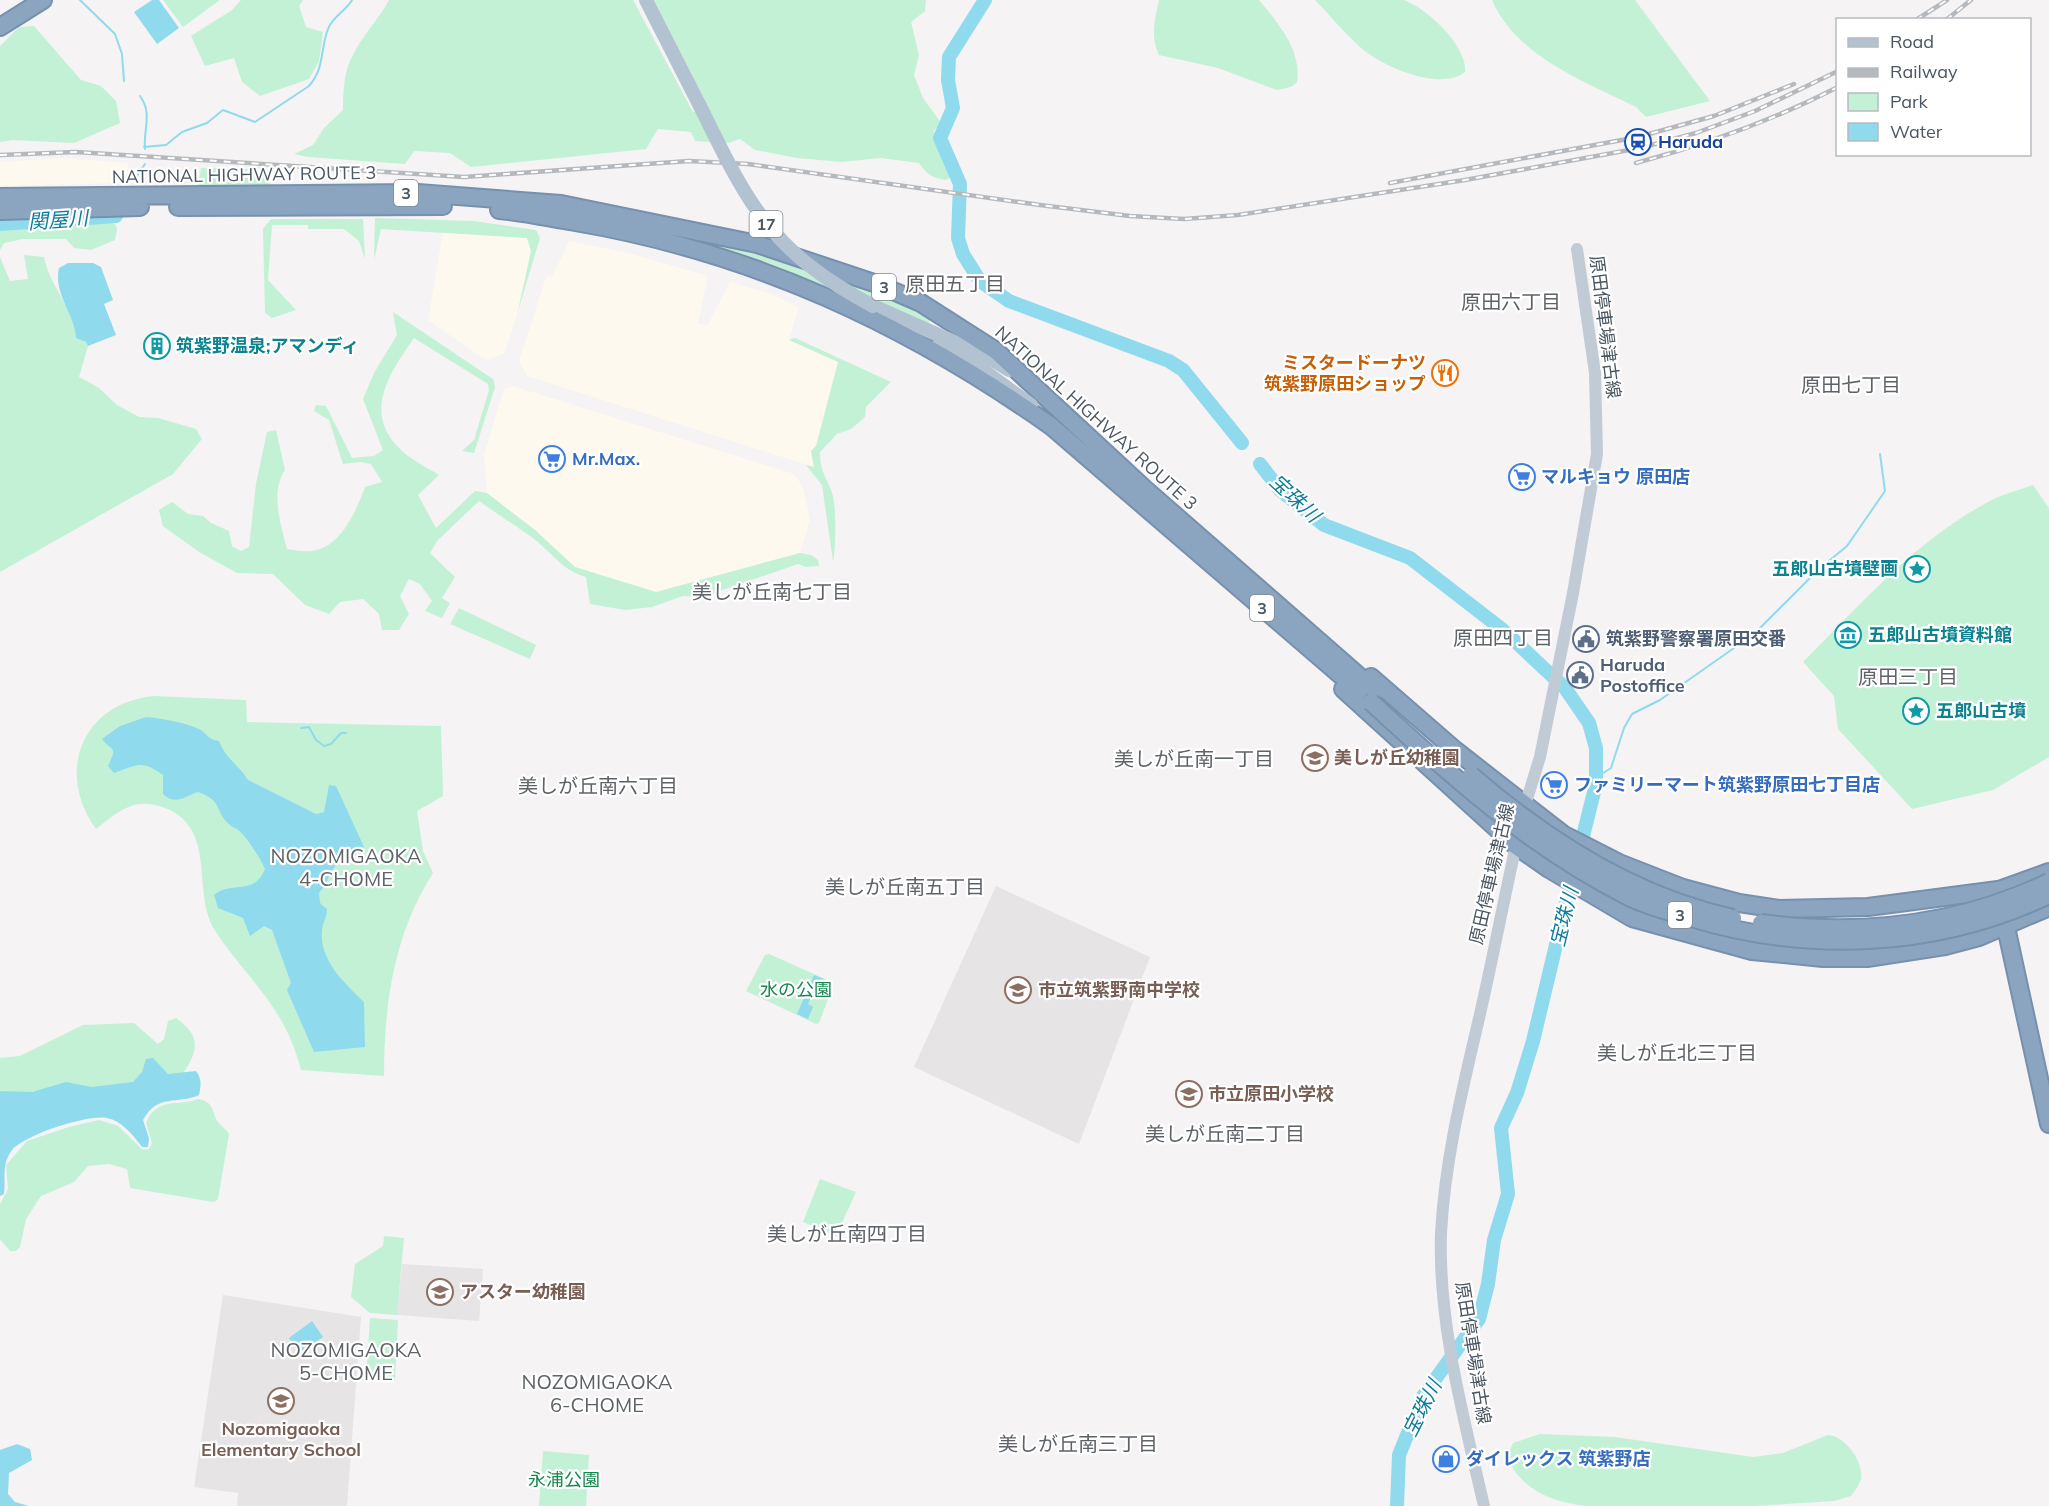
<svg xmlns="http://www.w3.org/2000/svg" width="2049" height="1506" font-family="Mulish,'Noto Sans JP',sans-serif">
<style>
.commercial{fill:#fdf9ef}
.education{fill:#e6e4e5}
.green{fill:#c3f1d5}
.water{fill:#90daee}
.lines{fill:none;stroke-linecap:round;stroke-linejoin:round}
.stream{stroke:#90daee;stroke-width:2}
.river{stroke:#90daee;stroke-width:14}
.highway-casing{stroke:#7690ad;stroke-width:20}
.secondary{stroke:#c1cbd6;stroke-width:12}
.primary{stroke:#b3c2d1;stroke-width:14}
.highway{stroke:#8ba5c1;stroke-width:16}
.rail-casing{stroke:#b5b8bd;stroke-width:4.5}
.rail{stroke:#fff;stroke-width:2;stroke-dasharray:7;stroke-linecap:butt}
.highway-bridge-casing{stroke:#7690ad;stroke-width:20;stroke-linecap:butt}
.primary-bridge{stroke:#b3c2d1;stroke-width:14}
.highway-bridge{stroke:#8ba5c1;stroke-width:16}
.labels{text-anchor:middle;stroke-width:4.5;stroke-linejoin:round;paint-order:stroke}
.shield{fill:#fff;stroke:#808990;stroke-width:1.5}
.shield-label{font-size:16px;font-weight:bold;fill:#4a5661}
.transit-label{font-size:18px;font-weight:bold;fill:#164399;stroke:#fff;text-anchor:start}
.street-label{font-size:18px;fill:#4a5661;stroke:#fff}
.culture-label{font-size:18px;font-weight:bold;fill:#0d838f;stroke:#fff;text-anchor:start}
.food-label{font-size:18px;font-weight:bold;fill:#c56008;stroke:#fff;text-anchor:end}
.shop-label{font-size:18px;font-weight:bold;fill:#366cbe;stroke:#fff;text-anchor:start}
.service-label{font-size:18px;font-weight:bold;fill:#4e5e75;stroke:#fff;text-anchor:start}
.education-label{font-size:18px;font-weight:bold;fill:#785e54;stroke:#fff;text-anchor:start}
.park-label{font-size:18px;fill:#17864f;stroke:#fff}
.water-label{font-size:20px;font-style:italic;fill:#0c7c9b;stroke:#fff}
.neighbourhood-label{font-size:20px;fill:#5f6368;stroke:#fff}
</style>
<rect width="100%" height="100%" fill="#f5f3f3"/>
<path class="commercial" d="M62 158 128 163V173L120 176 118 183 0 186V162Z
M443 232 527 238 531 251 518 311 505 353 487 361 428 320Z
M569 241 629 253 708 276 698 323 707 326 730 282 766 292 799 307 789 340 839 362 816 447 811 451 814 467 527 376 519 361 546 277 553 275Z
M513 386 794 474 803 487 810 520 800 553 656 592 575 567 535 530 487 493 484 455 504 389Z"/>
<path class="education" d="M996 886 1150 957 1079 1144 914 1067Z
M402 1264 483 1269 479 1321 397 1315Z
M223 1295 361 1317 347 1506H237L238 1493 194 1487Z"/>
<path class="green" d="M163 0H220L183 27Z
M241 0H303L299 6 306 27 323 32 319 61 309 79 260 96 242 82 234 58 205 66 191 36 232 10Z
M389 0H633L693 112 708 106 654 0H926L925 11 911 22 919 55 914 75 923 98 941 123 934 131 936 142 952 175 947 180C933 178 927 175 919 163L881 158 842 162 797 158 755 150 740 139 728 143 695 141 691 132 658 129 646 149 471 167 450 153 414 151 405 164 308 157 294 154 313 145 324 128 343 110C343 93 344 70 353 55 362 36 379 19 389 0Z
M1159 0H1259C1278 23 1302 50 1297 82L1291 87 1277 90 1218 68 1159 55C1150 37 1155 19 1159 0Z
M1315 0C1332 0 1392 0 1404 0 1426 8 1468 46 1465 72 1440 92 1381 66 1360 47 1344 33 1330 15 1315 0Z
M1492 0H1635L1710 101 1646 117 1636 107C1585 82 1516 56 1492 0Z
M34 26 81 80 101 86 116 101 120 123 74 143 13 140 0 142V46L19 27Z
M201 168 269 170 270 186H198Z
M375 218 473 221 536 230 540 238 518 311 531 251 527 238 381 229 374 260Z
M271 219H363L365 259 359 241 344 229H308V225H272L268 280 296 310 272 318 265 313 263 229Z
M105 221 115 224 117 229 115 240 91 250 74 248 66 239H23L4 243 0 250V227Z
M645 227 750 248 872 288 932 318 927 325 872 298 864 306 745 256Z
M24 255 44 257C49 286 75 309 76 338L87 342 88 346 79 377 99 388 117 405 139 417 158 418 196 429 202 439 173 474 0 572V257L10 281 28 279Z
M393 312 493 379 495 387 474 453 462 451 474 440 489 390 488 384 414 338C390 372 362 413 400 449 410 459 426 467 439 475L418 495 436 528 475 491 487 493 535 530 575 567 656 592 800 553 811 555 818 560 819 566 806 567 798 564 702 597 683 596 652 607 625 610 590 604 586 577C562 571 550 550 530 536 513 524 496 513 479 501L438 540 430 553 455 577 442 598 450 603 442 618 425 611 432 601 420 584 409 579 400 596 409 614 399 630H382L379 614 363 599 340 602 329 614 305 605 273 574 237 573 199 552 163 526 159 510 172 502 188 514 203 516 211 523 229 531 232 546 241 551 249 547 256 484 267 432 276 430 285 470C270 491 281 526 287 549 294 550 304 552 311 551 341 548 356 511 365 487L382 482 371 464 360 462 343 464 329 420 314 411 316 405 326 406 352 458 374 456 383 450 363 399 374 373 397 335Z
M795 338 891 382 866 407 865 417 851 429 837 434 820 452C820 474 828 478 833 496 836 507 836 552 833 561L822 485 806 465 814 467 811 451 816 446 838 362 789 340Z
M2033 485 2049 508V757L1993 790 1912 809 1838 729 1834 696 1803 662C1861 604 1917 539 1990 501 2003 494 2019 490 2033 485Z
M459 608 536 645 530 659 450 624Z
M154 696 246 700 247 722 441 726 443 796 417 811 423 851 433 873C394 934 384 1004 384 1076L301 1070C284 1005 251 984 216 932 190 894 219 829 165 808 134 796 119 811 96 829 55 772 82 703 154 696Z
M769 954 832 982 833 986 819 1023 816 1024 746 991 765 955Z
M176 1018C204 1038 197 1053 180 1078H146L123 1087 49 1090 0 1096V1058L20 1056 83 1025 134 1023 158 1044 164 1039 168 1021Z
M198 1099C216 1102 211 1114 219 1123 222 1127 226 1129 229 1134L218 1199 214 1202 130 1188 127 1169 109 1164 88 1166 74 1182 41 1196 26 1219 20 1247 16 1251H10L0 1239V1204L8 1189 6 1165 27 1141 69 1127 99 1120 118 1126 143 1150 149 1149 152 1143 146 1123C157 1096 179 1107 198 1099Z
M820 1179 856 1192 836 1236 803 1222Z
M384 1236 404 1238 397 1315 370 1313 351 1297 355 1264 383 1246Z
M370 1318 398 1320 395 1381 366 1379Z
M1540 1434 1615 1437 1753 1457 1783 1453 1828 1435C1845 1436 1864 1462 1861 1479 1859 1485 1855 1491 1851 1496L1834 1501 1755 1506H1586C1552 1502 1522 1491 1507 1457L1513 1443Z
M543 1451 589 1455 586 1506H539Z"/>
<path class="water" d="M152 0H159L179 28 157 44 134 12Z
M68 263H93L101 267 113 300 104 304 116 335 88 346 86 342 76 338C75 314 53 294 59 268Z
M146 717C160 718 187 723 199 729 207 733 208 740 219 741 226 759 238 764 248 780L316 814 324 812 329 785 336 786 364 847C354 853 339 859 333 869 327 877 329 882 319 893L320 903 327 909C327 918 322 923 322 931 319 960 345 984 364 1002L365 1047 314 1052 287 990 291 983 272 930 264 926 250 936 243 918 218 908 214 895C234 880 253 897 265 869 262 861 245 834 238 830 235 827 233 828 230 825 215 813 223 800 198 792 186 796 175 806 163 794V775C142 759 136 765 114 773L108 766C118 745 112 752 102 739L120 726Z
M814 975 826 980 820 993 814 991 808 1004 813 1007 808 1019 797 1014Z
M153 1058 168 1074 196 1071C202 1079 201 1085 199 1095 177 1105 158 1093 143 1120L149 1138 148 1147H142C133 1135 122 1121 107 1118 88 1114 24 1135 12 1150 1 1165 6 1177 4 1194L0 1196V1091L32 1092 66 1082 92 1087 133 1082 142 1072 146 1059Z
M312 1321 323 1337 299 1354 289 1338Z
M17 1444 30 1449 32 1460 9 1473 8 1494 15 1502 29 1506H0V1450Z"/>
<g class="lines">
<path class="stream" d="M80 0 115 34 122 54 124 81
M140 96C153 114 143 129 145 149
M144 147 166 145 182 132 207 123 223 110 255 122 309 86C325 68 320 49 328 29 332 17 346 11 352 0
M137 176 145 164
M123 182 128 177
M301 728 309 727 316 740 324 746 331 744 341 733H346
M1597 777 1611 768 1624 728 1632 714 1660 700 1754 634 1818 570 1847 546 1885 491 1880 454"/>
<path class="river" d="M985 0 949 57 948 80 953 108 940 138 960 184 958 238 963 254 980 281 1009 301 1169 361 1183 370 1242 443
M0 224 116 216
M1260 464 1280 490 1324 525 1410 558 1503 630 1565 688 1589 723 1596 748V784L1579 852
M1397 1506 1399 1455 1423 1396 1479 1319 1488 1284 1494 1240 1508 1194 1501 1128 1517 1093 1533 1041 1573 874"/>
<defs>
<path id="highway" d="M0 27 43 0
M0 197 418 193 561 204 757 244 877 284 921 303 996 351 1146 490 1376 691
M178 207 443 206
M499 210C524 212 550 218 575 222 752 252 905 323 1051 426L1359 691
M0 211 140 207
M1371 677 1455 750 1564 835 1619 863 1683 888 1739 903 1779 909 1868 907 1998 890
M1343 689 1516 846 1549 869 1632 918 1752 951 1823 958H1867L1945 946 1979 937 2049 907
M1988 894 2049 872
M2004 918 2049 1124"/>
</defs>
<use href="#highway" class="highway-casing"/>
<path class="secondary" d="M1523 812 1540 757 1573 593 1597 454 1595 373 1577 249
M1484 1506C1464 1418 1438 1325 1441 1233 1445 1158 1463 1087 1480 1014 1493 957 1504 899 1517 841"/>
<path class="primary" d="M646 0 700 106
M873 306 988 357 1009 370
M939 345 984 371 1031 405"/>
<use href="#highway" class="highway"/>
<defs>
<path id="rail" d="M1916 20 1947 0
M1946 20 1971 0
M0 155 76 152 464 177 689 161 748 164 1040 205 1130 216 1184 219 1238 215 1465 180 1640 148 1696 133 1755 111 1838 71
M1636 163C1707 144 1772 121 1838 87
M1390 183 1638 137 1714 116 1794 84"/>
</defs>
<use href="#rail" class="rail-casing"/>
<use href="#rail" class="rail"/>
<defs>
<path id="highway-bridge" d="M1371 702C1450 775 1530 847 1627 896 1646 906 1670 912 1691 918 1809 954 1937 948 2049 895
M1471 775C1546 840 1634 897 1733 918
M1761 923C1861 936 1957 926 2049 882"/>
</defs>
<use href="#highway-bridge" class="highway-bridge-casing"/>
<path class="primary-bridge" d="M700 106C749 206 771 252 873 306"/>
<use href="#highway-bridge" class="highway-bridge"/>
</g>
<defs>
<symbol id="station-ring" viewBox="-11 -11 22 22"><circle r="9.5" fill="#fff" stroke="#1a4fb4" stroke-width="1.5"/><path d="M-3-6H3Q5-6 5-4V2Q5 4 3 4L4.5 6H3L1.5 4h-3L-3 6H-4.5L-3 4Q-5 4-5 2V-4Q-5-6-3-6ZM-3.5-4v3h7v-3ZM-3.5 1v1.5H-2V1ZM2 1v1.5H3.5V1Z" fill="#1a4fb4"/></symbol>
<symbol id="building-ring" viewBox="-11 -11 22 22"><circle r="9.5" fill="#fff" stroke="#0f9aa8" stroke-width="1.5"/><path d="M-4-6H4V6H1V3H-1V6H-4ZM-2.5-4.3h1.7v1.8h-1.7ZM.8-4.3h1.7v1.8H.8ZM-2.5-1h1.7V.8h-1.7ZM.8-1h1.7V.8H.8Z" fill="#0f9aa8"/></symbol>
<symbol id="restaurant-ring" viewBox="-11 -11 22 22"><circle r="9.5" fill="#fff" stroke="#e8710a" stroke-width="1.5"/><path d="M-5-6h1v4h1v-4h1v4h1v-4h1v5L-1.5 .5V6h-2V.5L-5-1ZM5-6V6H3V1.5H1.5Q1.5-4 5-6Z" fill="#e8710a"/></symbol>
<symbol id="supermarket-ring" viewBox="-11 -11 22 22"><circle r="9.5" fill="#fff" stroke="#3f7fe0" stroke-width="1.5"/><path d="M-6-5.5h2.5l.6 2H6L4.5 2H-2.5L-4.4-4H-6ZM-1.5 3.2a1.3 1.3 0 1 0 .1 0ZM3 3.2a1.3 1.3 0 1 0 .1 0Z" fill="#3f7fe0"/></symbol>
<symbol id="sight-ring" viewBox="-11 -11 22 22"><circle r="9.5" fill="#fff" stroke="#0f9aa8" stroke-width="1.5"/><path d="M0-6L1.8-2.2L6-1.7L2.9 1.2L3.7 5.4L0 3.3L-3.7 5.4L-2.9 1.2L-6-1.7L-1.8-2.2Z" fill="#0f9aa8"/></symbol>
<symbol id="museum-ring" viewBox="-11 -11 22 22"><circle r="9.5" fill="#fff" stroke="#0f9aa8" stroke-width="1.5"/><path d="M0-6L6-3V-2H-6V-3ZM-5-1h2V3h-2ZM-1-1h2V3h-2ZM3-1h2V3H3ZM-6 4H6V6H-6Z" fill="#0f9aa8"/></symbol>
<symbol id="civic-ring" viewBox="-11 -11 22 22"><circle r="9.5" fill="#fff" stroke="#5c6f8a" stroke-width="1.5"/><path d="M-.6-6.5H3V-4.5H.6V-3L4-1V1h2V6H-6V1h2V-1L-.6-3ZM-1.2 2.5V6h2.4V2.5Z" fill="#5c6f8a"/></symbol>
<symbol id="school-ring" viewBox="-11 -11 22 22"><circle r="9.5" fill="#fff" stroke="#8d6e63" stroke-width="1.5"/><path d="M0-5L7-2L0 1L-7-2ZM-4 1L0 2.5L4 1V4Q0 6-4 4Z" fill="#8d6e63"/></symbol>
<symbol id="shop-ring" viewBox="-11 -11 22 22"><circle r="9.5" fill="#fff" stroke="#3f7fe0" stroke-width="1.5"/><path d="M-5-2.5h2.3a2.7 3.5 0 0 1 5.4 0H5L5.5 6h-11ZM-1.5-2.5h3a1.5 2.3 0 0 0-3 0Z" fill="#3f7fe0"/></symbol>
</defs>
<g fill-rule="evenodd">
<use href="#station-ring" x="1623" y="127" width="30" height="30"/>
<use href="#building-ring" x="142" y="331" width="30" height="30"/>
<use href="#restaurant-ring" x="1430" y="358" width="30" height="30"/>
<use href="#supermarket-ring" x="537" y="444" width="30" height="30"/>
<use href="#supermarket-ring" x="1507" y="462" width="30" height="30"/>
<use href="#sight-ring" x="1902" y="554" width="30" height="30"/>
<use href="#museum-ring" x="1833" y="620" width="30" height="30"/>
<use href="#civic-ring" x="1571" y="624" width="30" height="30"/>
<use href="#civic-ring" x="1565" y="660" width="30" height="30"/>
<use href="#sight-ring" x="1901" y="696" width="30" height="30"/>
<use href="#school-ring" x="1300" y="743" width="30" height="30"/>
<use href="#supermarket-ring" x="1539" y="770" width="30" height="30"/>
<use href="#school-ring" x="1003" y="975" width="30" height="30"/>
<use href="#school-ring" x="1174" y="1079" width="30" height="30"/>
<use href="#school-ring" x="425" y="1277" width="30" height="30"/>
<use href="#school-ring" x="266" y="1386" width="30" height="30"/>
<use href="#shop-ring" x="1431" y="1444" width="30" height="30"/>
</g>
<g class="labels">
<g class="shield">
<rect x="394" y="180" width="24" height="26" rx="4.5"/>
<rect x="749.5" y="211" width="33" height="26" rx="4.5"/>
<rect x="872" y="274" width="24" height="26" rx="4.5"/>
<rect x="1250" y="595" width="24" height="26" rx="4.5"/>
<rect x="1668" y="902" width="24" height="26" rx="4.5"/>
</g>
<g class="shield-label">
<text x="406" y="199">3</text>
<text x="766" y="230">17</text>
<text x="884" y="293">3</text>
<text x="1262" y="614">3</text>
<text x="1680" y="921">3</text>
</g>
<g class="transit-label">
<text x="1658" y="148">Haruda</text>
</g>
<g class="street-label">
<text transform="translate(244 175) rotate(-1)" y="6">NATIONAL HIGHWAY ROUTE 3</text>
<text transform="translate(1605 327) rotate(83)" y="6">原田停車場津古線</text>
<text transform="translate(1096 418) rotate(42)" y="6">NATIONAL HIGHWAY ROUTE 3</text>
<text transform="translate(1492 874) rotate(-77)" y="6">原田停車場津古線</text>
<text transform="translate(1473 1353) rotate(81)" y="6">原田停車場津古線</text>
</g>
<g class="culture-label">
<text x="176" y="352">筑紫野温泉;アマンディ</text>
<text x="1898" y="575" text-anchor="end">五郎山古墳壁画</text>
<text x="1868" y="641">五郎山古墳資料館</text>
<text x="1936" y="717">五郎山古墳</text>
</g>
<g class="food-label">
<text x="1426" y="369">ミスタードーナツ<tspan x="1426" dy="21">筑紫野原田ショップ</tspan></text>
</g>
<g class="shop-label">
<text x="572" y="465">Mr.Max.</text>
<text x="1541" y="483">マルキョウ 原田店</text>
<text x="1574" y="791">ファミリーマート筑紫野原田七丁目店</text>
<text x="1466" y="1465">ダイレックス 筑紫野店</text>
</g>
<g class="service-label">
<text x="1606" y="645">筑紫野警察署原田交番</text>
<text x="1600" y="671">Haruda<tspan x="1600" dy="21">Postoffice</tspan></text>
</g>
<g class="education-label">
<text x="1334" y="764">美しが丘幼稚園</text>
<text x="1038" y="996">市立筑紫野南中学校</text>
<text x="1208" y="1100">市立原田小学校</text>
<text x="460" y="1298">アスター幼稚園</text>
<text x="281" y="1435" text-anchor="middle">Nozomigaoka<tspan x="281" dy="21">Elementary School</tspan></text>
</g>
<g class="park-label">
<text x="796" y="996">水の公園</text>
<text x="564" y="1486">永浦公園</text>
</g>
<g class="water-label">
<text transform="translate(58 220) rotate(-4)" y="7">関屋川</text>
<text transform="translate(1295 498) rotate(43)" y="7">宝珠川</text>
<text transform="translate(1564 917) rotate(-76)" y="7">宝珠川</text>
<text transform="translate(1422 1408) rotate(-63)" y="7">宝珠川</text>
</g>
<g class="neighbourhood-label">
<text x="955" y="291">原田五丁目</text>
<text x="1511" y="309">原田六丁目</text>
<text x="1851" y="392">原田七丁目</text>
<text x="772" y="599">美しが丘南七丁目</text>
<text x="1503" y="645">原田四丁目</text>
<text x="1908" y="684">原田三丁目</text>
<text x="1194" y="766">美しが丘南一丁目</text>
<text x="598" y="793">美しが丘南六丁目</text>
<text x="346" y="863">NOZOMIGAOKA<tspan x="346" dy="23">4-CHOME</tspan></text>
<text x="905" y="894">美しが丘南五丁目</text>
<text x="1677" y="1060">美しが丘北三丁目</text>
<text x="1225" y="1141">美しが丘南二丁目</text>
<text x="847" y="1241">美しが丘南四丁目</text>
<text x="346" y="1357">NOZOMIGAOKA<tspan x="346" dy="23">5-CHOME</tspan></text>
<text x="597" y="1389">NOZOMIGAOKA<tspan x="597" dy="23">6-CHOME</tspan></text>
<text x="1078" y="1451">美しが丘南三丁目</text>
</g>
</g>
<rect x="1836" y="18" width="195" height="138" fill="#ffffff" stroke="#b7bbc0" stroke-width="1.5"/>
<rect x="1848" y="38" width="30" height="9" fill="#b3c2d1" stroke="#b7bbc0" stroke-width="1.5"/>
<text x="1890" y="48" font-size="18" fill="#4a5661">Road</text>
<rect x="1848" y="68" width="30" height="9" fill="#b5b8bd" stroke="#b7bbc0" stroke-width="1.5"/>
<text x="1890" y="78" font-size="18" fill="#4a5661">Railway</text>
<rect x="1848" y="93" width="30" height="18" fill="#c3f1d5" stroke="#b7bbc0" stroke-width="1.5"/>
<text x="1890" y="108" font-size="18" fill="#4a5661">Park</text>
<rect x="1848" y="123" width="30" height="18" fill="#90daee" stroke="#b7bbc0" stroke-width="1.5"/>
<text x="1890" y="138" font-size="18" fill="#4a5661">Water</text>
</svg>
